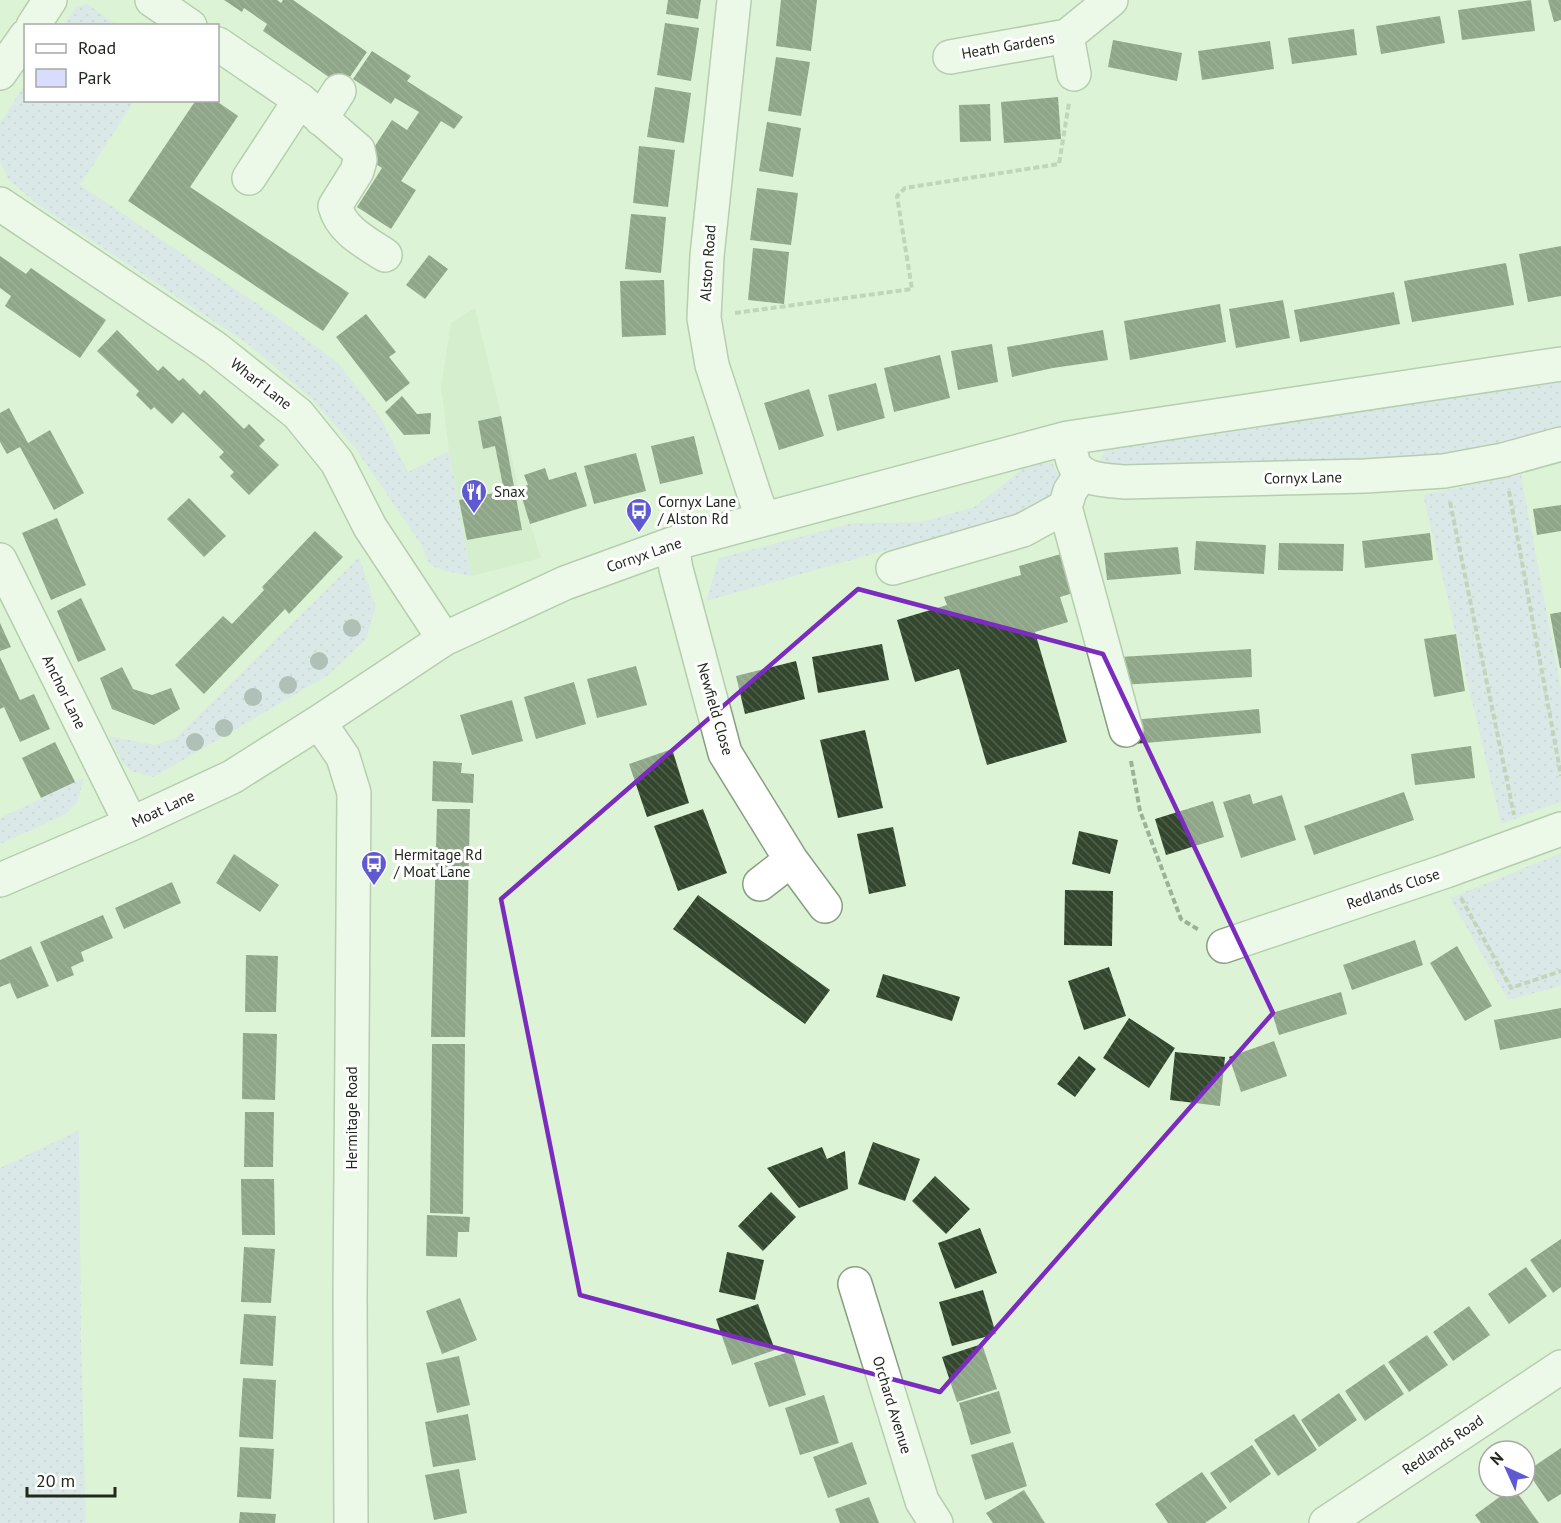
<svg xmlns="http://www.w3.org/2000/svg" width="1561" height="1523" font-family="'PT Sans',sans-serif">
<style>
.built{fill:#cce9c5}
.green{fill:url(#green-dots)}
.building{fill:url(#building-back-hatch)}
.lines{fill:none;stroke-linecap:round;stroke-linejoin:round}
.minor-casing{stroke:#889e82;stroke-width:36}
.path{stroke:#9db098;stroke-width:4;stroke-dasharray:6 3;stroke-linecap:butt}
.minor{stroke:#fff;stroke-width:33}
.tree{fill:#788290}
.marked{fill:none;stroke:#7b2cbf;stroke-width:4.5;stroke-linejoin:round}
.labels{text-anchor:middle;stroke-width:6;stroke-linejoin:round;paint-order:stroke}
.street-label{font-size:15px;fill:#20291d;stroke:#fff}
.poi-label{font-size:15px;fill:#20291d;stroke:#fff;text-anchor:start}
</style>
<defs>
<pattern id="green-dots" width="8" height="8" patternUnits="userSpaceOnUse" patternTransform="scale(1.5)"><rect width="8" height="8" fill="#d8dcfd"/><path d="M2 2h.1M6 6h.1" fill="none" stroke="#b9bdd8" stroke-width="1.8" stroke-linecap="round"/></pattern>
<pattern id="building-back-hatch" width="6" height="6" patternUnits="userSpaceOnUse" patternTransform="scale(1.5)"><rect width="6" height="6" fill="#33472e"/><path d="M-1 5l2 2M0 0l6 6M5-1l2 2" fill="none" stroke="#4e5f4a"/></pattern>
</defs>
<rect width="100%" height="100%" fill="#dcf4d5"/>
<path class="built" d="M475 308 519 488 541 558 471 576 449 451 441 386 451 323Z"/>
<path class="green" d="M87 4 117 25H64L76 7Z
M25 84 26 100 134 101 80 185 277 317 338 363 380 417 408 472 449 451 471 576 445 571 430 565 420 543 356 449 312 399 248 344 37 204 8 179 0 162V123Z
M1561 381V435L1495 452 1126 475 1099 462 1105 450Z
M1052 462 1058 475 1059 511 884 551 706 601 719 558 853 523 921 522 974 507 1025 467Z
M1521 474 1561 689V802L1501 824 1423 495Z
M359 557 376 607 366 639 330 674 154 777 131 771 122 762 109 736 155 745 176 738Z
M84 778 77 803 66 814 0 844V818Z
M1561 853V986L1508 1000 1450 898Z
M79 1130 81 1337 86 1523H0V1168Z"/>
<path class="building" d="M224 0H277L281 3 283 0H293L367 52 343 87 263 31 267 24 244 8 242 12Z
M668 0H701L698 19 666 14Z
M781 0H817L811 51 776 46Z
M1531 0 1535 31 1462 40 1458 10Z
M1548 0H1561V20L1554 22Z
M1440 16 1445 43 1381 54 1376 26Z
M665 23 699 28 691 81 657 75Z
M1354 29 1357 55 1292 64 1288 38Z
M1113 40 1182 53 1177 81 1108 67Z
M1270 41 1274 69 1202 80 1198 51Z
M372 51 411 76 407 81 463 117 454 129 441 121 401 181 416 190 391 229 357 207 382 168 367 158 392 120 407 130 419 112 395 98 391 104 353 79Z
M776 57 810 62 801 116 768 111Z
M655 87 691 93 684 143 647 137Z
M1058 97 1061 139 1004 143 1001 102Z
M196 100H215L238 116 190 187 349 293 323 331 128 201Z
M990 104 991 141 960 142 959 105Z
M767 122 801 128 793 177 759 171Z
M639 146 675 150 668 207 633 203Z
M757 188 798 193 791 245 750 240Z
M631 214 666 217 661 273 625 269Z
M1561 246V296L1528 302 1519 254Z
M753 248 789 252 784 304 748 300Z
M429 255 448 269 425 299 406 285Z
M0 256 26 274 31 268 106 320 80 358 5 306 11 296 0 288Z
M1506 263 1514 305 1412 322 1404 281Z
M664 280 666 335 622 337 620 281Z
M1394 292 1400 324 1300 342 1294 310Z
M1283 300 1290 338 1236 348 1229 309Z
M1220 304 1226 342 1130 360 1124 321Z
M366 314 396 352 389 357 410 383 386 402 336 337Z
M117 330 158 371 163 366 179 381 183 378 200 395 204 390 244 429 249 424 265 440 259 446 279 465 249 495 230 476 234 472 219 457 224 452 183 412 172 424 154 407 151 410 136 395 139 391 97 351Z
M1103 330 1108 360 1053 368 1012 377 1007 347Z
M992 344 998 382 958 390 951 351Z
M940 355 950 398 894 412 884 368Z
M876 383 885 418 837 431 828 395Z
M809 389 824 436 779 450 764 403Z
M402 396 417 414 431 413 430 434 404 435 385 412Z
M9 408 28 443 50 430 84 493 54 510 20 447 7 454 0 442V413Z
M501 416 522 530 467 540 459 500 504 491 495 446 483 449 478 421Z
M694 436 703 474 660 484 651 446Z
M636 453 646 491 594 504 584 466Z
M545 468 549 480 576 472 587 506 530 524 519 488 528 485 524 475Z
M189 498 226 536 204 557 167 519Z
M1561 505V531L1537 535 1533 509Z
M57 518 86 585 51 600 22 533Z
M315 531 343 557 289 614 285 609 204 694 175 665 223 616 232 624 264 590 262 587Z
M1430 533 1433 560 1365 568 1362 541Z
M1196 541 1266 545 1264 574 1194 570Z
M1279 543 1344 544 1343 571 1278 570Z
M1178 547 1181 574 1107 580 1104 553Z
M1061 554 1073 593 1060 597 1068 622 1035 632 1067 742 987 765 959 669 915 682 897 620 947 605 944 597 1021 575 1019 566Z
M81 598 106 650 78 662 57 611Z
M1561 612V668H1560L1550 614Z
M0 623 11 647 0 651Z
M1456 634 1465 691 1434 697 1424 639Z
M882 644 889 680 818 693 812 657Z
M1251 649 1252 677 1121 685 1120 657Z
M0 657 20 700 34 694 50 729 20 742 4 707 0 709Z
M796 661 805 699 745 714 736 676Z
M636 666 647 705 597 718 587 679Z
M122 667 133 689 152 695 171 688 180 709 154 725 112 709 100 678Z
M574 682 586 724 536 739 524 697Z
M512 700 523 741 472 755 460 715Z
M1259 709 1261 733 1133 744 1131 720Z
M865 730 883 808 838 818 820 740Z
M55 742 75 782 41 798 22 758Z
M1471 746 1475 778 1415 785 1411 754Z
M672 749 689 803 647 817 629 764Z
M433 761 462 763 461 773 474 774 473 803 432 801Z
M1404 792 1414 820 1314 855 1304 826Z
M1250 794 1253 804 1282 795 1296 840 1241 858 1223 802Z
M1213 801 1224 837 1166 855 1155 819Z
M437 809H470L465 1037H431Z
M703 809 727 873 678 891 654 826Z
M893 827 906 886 869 894 857 834Z
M1079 831 1118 840 1110 874 1072 864Z
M234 854 279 885 260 912 216 883Z
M172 882 181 903 124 929 115 908Z
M1065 890 1113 891 1112 946 1064 945Z
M698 895 830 990 805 1024 673 929Z
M103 915 113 938 81 952 84 961 71 967 74 975 57 982 40 942Z
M1415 940 1423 965 1352 990 1343 965Z
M31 946 49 986 17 999 10 983 0 987V960Z
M1457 946 1492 1006 1465 1021 1430 963Z
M246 955 278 956 276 1012H245Z
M1109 967 1126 1016 1084 1030 1068 981Z
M883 974 960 997 952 1021 876 997Z
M1341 992 1347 1014 1279 1035 1272 1013Z
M1561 1008V1038L1500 1050 1494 1020Z
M1129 1018 1175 1048 1149 1088 1103 1058Z
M243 1033 277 1034 275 1100 242 1099Z
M1274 1041 1287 1076 1241 1092 1229 1057Z
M432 1044H465L463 1214 430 1213Z
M1175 1052 1225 1057 1220 1106 1170 1100Z
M1079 1056 1096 1069 1075 1097 1057 1084Z
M245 1112H274L273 1167H244Z
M873 1142 920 1159 905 1201 858 1184Z
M822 1147 827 1159 845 1151 848 1189 799 1208 767 1168Z
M935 1176 970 1209 946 1234 912 1201Z
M241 1179H274L275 1235H242Z
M771 1192 796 1217 763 1251 738 1226Z
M427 1215 470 1217 469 1232H458L457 1257 426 1256Z
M980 1228 997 1273 955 1289 938 1243Z
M1561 1239V1287L1553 1293 1530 1260Z
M244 1247 275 1249 271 1303 241 1302Z
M727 1252 764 1260 755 1300 719 1292Z
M1526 1267 1547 1296 1509 1324 1488 1294Z
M983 1290 996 1334 952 1346 939 1302Z
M460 1298 477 1340 442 1354 426 1311Z
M758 1304 775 1350 732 1365 716 1319Z
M1469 1306 1490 1335 1453 1361 1433 1332Z
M244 1314 276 1316 273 1366 240 1364Z
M1427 1335 1448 1365 1409 1392 1388 1362Z
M982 1344 997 1389 957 1402 942 1357Z
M792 1351 806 1395 769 1407 754 1363Z
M459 1356 470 1405 437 1413 426 1363Z
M1384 1364 1404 1394 1365 1421 1345 1391Z
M243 1378 276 1380 273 1439 239 1437Z
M999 1391 1011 1433 971 1445 959 1403Z
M1339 1393 1357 1420 1319 1447 1301 1420Z
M824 1395 839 1443 800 1455 785 1408Z
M468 1414 476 1460 433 1467 425 1422Z
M1294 1414 1317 1450 1278 1476 1254 1440Z
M852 1442 867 1484 828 1498 813 1457Z
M1013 1442 1027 1486 985 1500 971 1455Z
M1252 1445 1271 1474 1230 1503 1210 1473Z
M240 1447 274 1449 271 1499 237 1497Z
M1561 1448V1494L1548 1502 1527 1471Z
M459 1469 467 1513 434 1520 425 1475Z
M1202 1472 1227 1508 1205 1523H1168L1155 1504Z
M1513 1487 1539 1523H1481L1475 1515Z
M1024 1490 1045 1523H993L986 1513Z
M869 1497 879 1523H840L835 1509Z
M240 1512 276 1514 275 1523H239Z"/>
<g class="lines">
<defs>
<path id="minor" d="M152 0 190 26
M734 0 707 256 704 318 712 365 756 500 764 519
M33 26 50 0
M1067 36 1074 74
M218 44 300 100 358 150 360 160 357 171 335 206C341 230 365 242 385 255
M950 57 1067 36 1111 0
M0 73 26 36
M321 119 339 91
M249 178 300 100
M0 204 215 348 298 414 337 462 370 527 444 639
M1068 438C1070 447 1071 459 1075 466 1085 481 1108 480 1124 482L1365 476 1444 471 1503 460 1561 444
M1082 473 1070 491 1065 507 1126 730
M672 544 676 569 725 753 791 860 825 906
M0 560 131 824
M893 568 1023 530 1065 507
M319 722 343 757 354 793 350 1296 351 1523
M0 880 131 824 232 777 319 722 444 639 565 583 672 544 1068 438 1561 364
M760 884 791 860
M1224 946 1446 871 1561 829
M855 1284 922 1501 936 1523
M1326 1523 1561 1367"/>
</defs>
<use href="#minor" class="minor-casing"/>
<path class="path" d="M735 313 912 289 897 196 905 188 1059 164 1069 103
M1509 491 1561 776
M1450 502 1514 815
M1131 761 1140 811 1181 919 1199 930
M1461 898 1511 988 1561 971"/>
<use href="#minor" class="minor"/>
</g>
<g class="tree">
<circle cx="352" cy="628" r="9"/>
<circle cx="319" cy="661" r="9"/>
<circle cx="288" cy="685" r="9"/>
<circle cx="253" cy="697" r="9"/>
<circle cx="224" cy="728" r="9"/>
<circle cx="195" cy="742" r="9"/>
</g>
<path d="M0 0H1561V1523H0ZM858 589 1103 654 1273 1013 940 1392 580 1295 501 899Z" fill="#dcf4d5" fill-opacity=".55" fill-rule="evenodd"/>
<path class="marked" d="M858 589 1103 654 1273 1013 940 1392 580 1295 501 899Z"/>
<defs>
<symbol id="restaurant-pin" viewBox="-11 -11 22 30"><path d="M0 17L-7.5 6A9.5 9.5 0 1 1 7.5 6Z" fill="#605ad2" stroke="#fff"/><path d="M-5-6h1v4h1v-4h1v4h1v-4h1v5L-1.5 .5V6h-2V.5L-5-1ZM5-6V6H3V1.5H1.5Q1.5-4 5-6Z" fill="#fff"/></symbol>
<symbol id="bus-pin" viewBox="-11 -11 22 30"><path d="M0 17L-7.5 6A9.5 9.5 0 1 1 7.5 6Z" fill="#605ad2" stroke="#fff"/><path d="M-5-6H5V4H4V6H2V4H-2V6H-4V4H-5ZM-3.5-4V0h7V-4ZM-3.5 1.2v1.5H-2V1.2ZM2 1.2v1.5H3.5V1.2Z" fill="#fff"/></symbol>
</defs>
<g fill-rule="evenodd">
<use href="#restaurant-pin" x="459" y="477" width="30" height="40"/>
<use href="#bus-pin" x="624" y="496" width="30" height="40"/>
<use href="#bus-pin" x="359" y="849" width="30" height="40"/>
</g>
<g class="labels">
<g class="street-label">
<text transform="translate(1008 46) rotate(-10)" y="5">Heath Gardens</text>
<text transform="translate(708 263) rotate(-86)" y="5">Alston Road</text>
<text transform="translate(261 384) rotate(38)" y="5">Wharf Lane</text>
<text transform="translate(1303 478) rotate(-1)" y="5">Cornyx Lane</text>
<text transform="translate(644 555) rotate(-19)" y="5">Cornyx Lane</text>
<text transform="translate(64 692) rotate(64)" y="5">Anchor Lane</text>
<text transform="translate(715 709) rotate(74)" y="5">Newfield Close</text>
<text transform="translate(163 809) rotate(-25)" y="5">Moat Lane</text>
<text transform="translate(1393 889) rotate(-19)" y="5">Redlands Close</text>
<text transform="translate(352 1118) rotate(-90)" y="5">Hermitage Road</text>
<text transform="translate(892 1405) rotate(73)" y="5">Orchard Avenue</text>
<text transform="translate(1443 1445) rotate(-34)" y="5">Redlands Road</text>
</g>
<g class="poi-label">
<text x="494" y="497">Snax</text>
<text x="658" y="507">Cornyx Lane<tspan x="658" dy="17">/ Alston Rd</tspan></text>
<text x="394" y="860">Hermitage Rd<tspan x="394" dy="17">/ Moat Lane</tspan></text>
</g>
</g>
<rect x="24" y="24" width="195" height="78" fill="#ffffff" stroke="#a6a9a5" stroke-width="1.5"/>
<rect x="36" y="44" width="30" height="9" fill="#ffffff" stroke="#a6a9a5" stroke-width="1.5"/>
<text x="78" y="54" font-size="18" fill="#20291d">Road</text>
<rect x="36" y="69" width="30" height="18" fill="#d8dcfd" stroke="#a6a9a5" stroke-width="1.5"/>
<text x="78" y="84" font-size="18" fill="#20291d">Park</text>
<g transform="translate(1507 1469) rotate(315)"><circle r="28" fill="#ffffff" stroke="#a6a9a5" stroke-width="1.5"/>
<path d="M0-4.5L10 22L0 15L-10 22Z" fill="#605ad2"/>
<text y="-9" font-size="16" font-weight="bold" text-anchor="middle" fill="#20291d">N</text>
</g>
<path d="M27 1487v9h88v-9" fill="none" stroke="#20291d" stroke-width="3"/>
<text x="36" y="1487" font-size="18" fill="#20291d" stroke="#ffffff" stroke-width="4.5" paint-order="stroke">20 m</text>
</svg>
